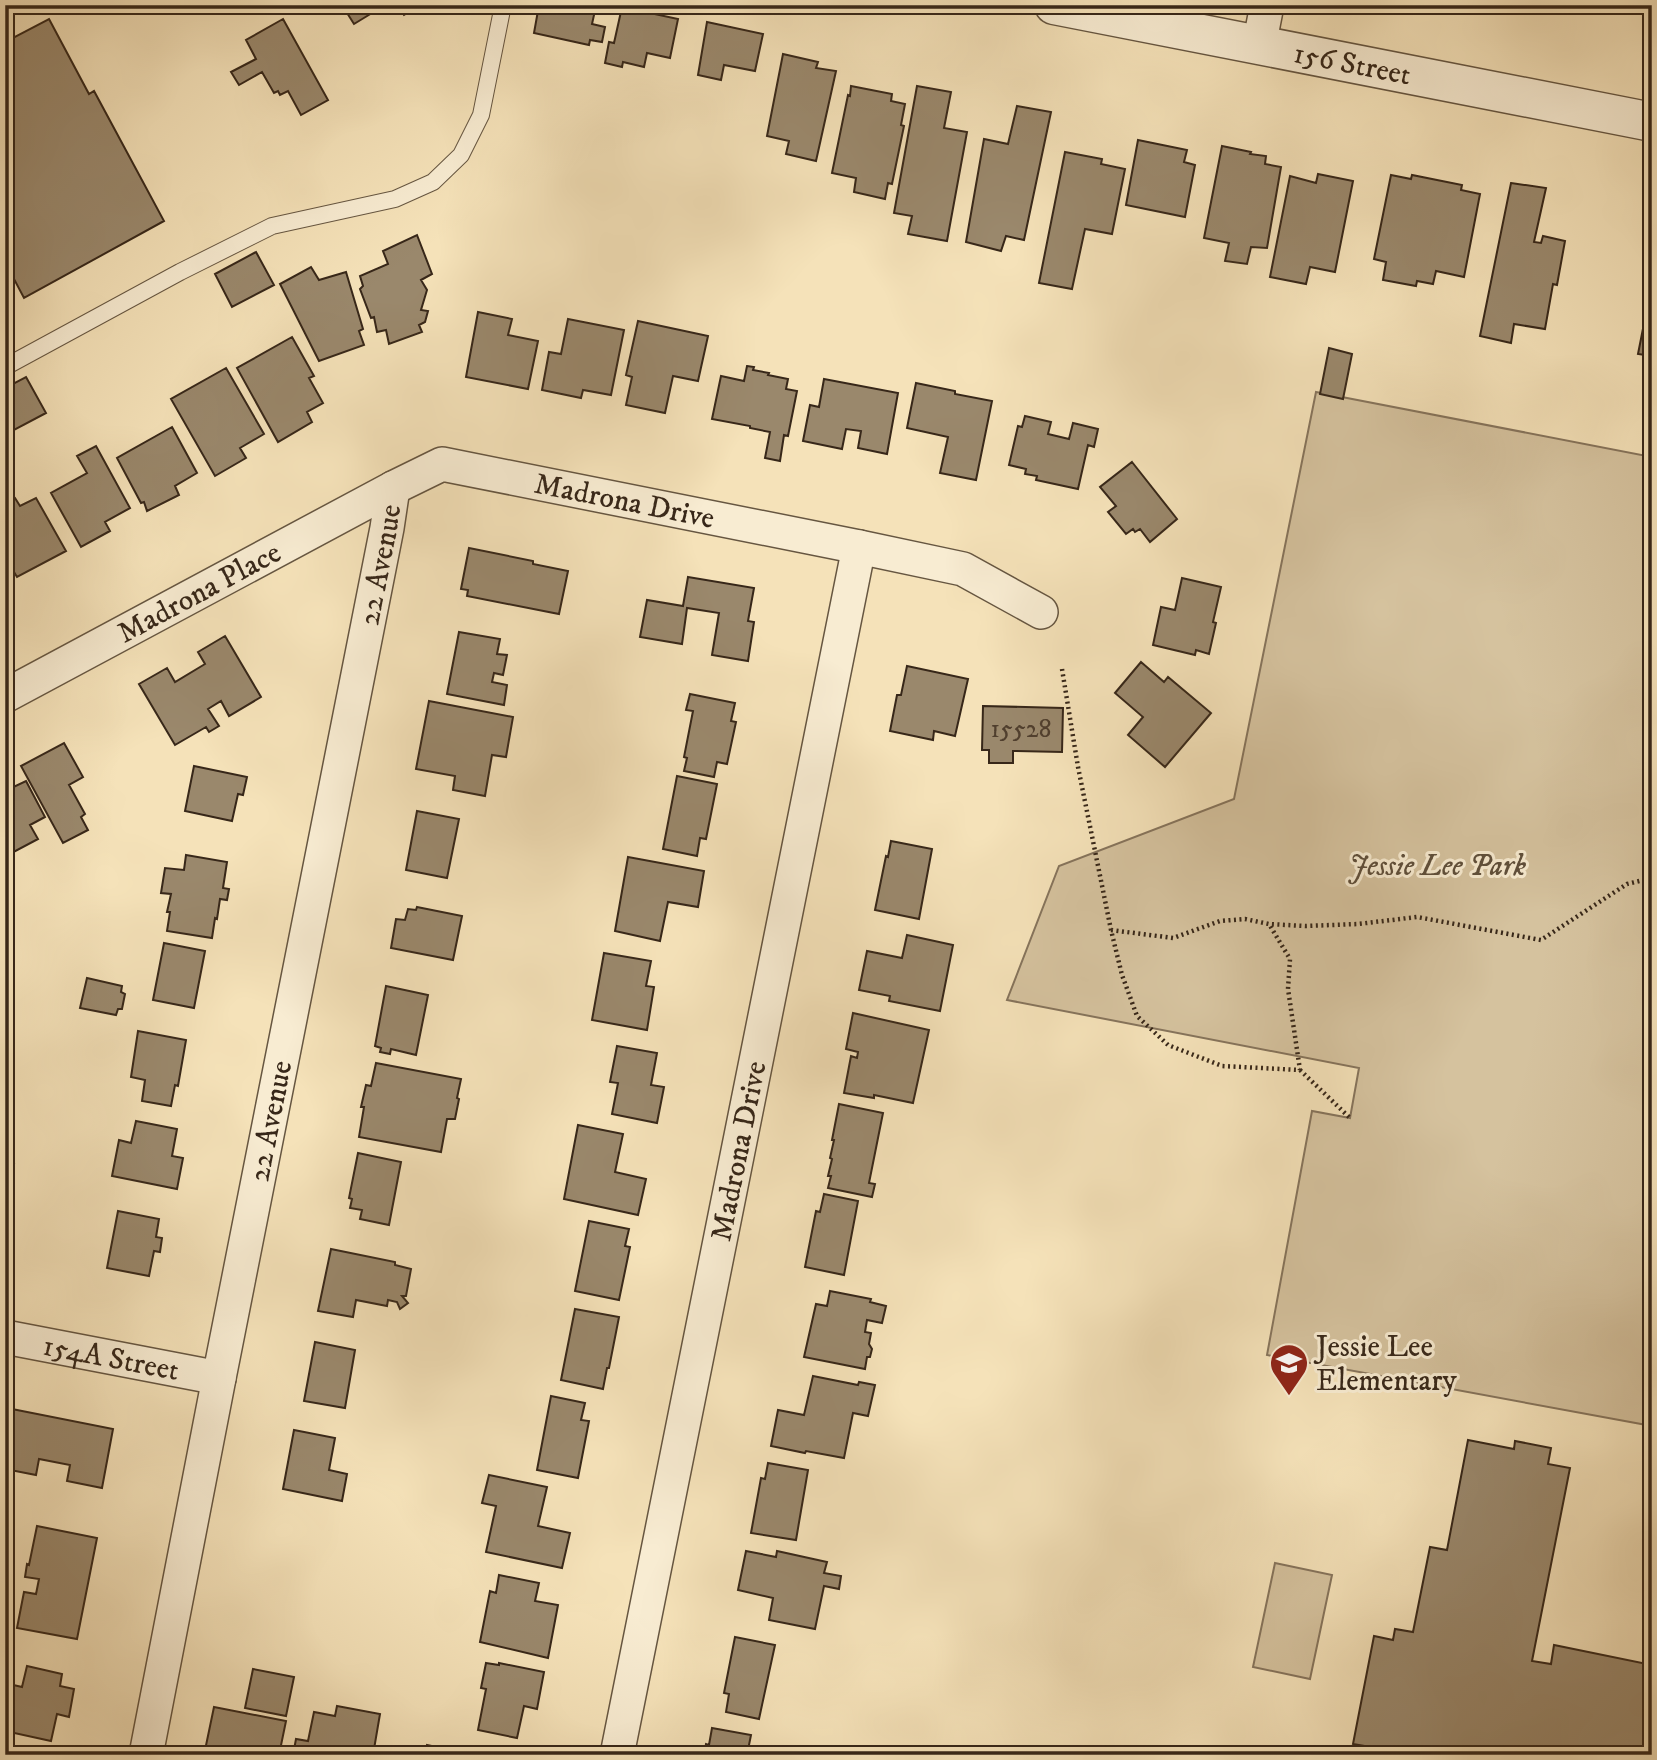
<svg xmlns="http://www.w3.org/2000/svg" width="1657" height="1760" font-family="'IM FELL DW Pica',serif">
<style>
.green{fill:#d5c29e;stroke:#86745c;stroke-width:2}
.building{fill:#9a886c;stroke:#372719;stroke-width:2}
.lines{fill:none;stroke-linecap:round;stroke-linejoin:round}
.service-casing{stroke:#665641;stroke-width:18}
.minor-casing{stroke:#665641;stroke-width:36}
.tertiary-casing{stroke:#665641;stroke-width:41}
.path{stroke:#372719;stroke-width:4.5;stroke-dasharray:2 3.5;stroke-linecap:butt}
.service{stroke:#f8ecd2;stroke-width:16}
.minor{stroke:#f8ecd2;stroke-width:33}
.tertiary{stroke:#f8ecd2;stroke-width:38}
.labels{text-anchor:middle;stroke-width:6;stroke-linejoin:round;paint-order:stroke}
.number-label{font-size:26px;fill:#503f2e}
.street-label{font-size:30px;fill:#372719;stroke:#f8ecd2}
.park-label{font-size:30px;font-style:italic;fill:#5e4e3a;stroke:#f8ecd2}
.poi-label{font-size:30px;fill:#372719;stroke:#f8ecd2;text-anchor:start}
</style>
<rect width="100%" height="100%" fill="#f5e2b9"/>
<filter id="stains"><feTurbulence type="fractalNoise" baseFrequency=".00286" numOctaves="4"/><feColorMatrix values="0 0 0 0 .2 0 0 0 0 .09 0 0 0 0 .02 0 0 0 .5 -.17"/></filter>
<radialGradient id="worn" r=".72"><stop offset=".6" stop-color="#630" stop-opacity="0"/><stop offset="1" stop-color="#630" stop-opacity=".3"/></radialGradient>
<path class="green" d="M1316 392 1652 457V1426L1267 1355 1312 1111 1350 1118 1359 1068 1007 1000 1059 866 1234 799Z
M1275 1563 1332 1575 1310 1679 1253 1667Z"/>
<path class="building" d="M342 5H367L372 13 354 24Z
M398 5H421L404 15Z
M539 5 596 6 592 24 605 27 602 42 590 40 589 45 534 33Z
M622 7 678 19 670 58 647 53 644 67 623 62 622 67 605 63 609 42 614 43Z
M49 19 89 94 94 91 164 221 24 298 5 262V42Z
M283 19 328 100 301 115 288 91 280 95 278 91 274 93 262 72 239 85 231 72 256 59 246 40Z
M707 22 763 34 755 71 724 65 721 80 698 75Z
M783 54 818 62 816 68 836 71 816 161 786 154 789 141 767 136Z
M851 86 892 94 891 101 905 104 901 125 904 126 892 184 888 183 885 199 854 192 856 178 832 173 848 95 850 96Z
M917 86 951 92 944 128 967 132 947 241 908 234 912 216 894 213Z
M1017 106 1051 112 1024 240 1006 236 1001 251 966 242 984 139 1008 144Z
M1138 140 1187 150 1184 162 1195 165 1185 217 1126 205Z
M1222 146 1251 152 1250 154 1266 156 1265 164 1281 167 1267 248 1251 247 1247 264 1225 261 1229 243 1204 238Z
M1065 152 1102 159 1101 164 1125 169 1112 234 1085 229 1072 289 1039 283Z
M1318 174 1353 181 1335 272 1310 267 1306 284 1270 277 1290 176 1316 183Z
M1391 175 1411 179 1412 175 1462 185 1461 190 1480 194 1464 277 1436 271 1433 284 1417 281 1416 286 1383 280 1386 262 1374 259Z
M1511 183 1546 188 1534 242 1541 243 1543 236 1565 241 1557 285 1553 284 1545 329 1514 324 1511 343 1480 336Z
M417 235 432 274 421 280 427 290 421 310 428 311 425 322 419 325 422 332 389 344 386 330 377 332 374 317 371 318 360 289 363 286 360 276 388 264 383 251Z
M256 252 274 285 232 307 215 274Z
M311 267 319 280 346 272 363 329 359 331 364 345 319 361 280 284Z
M1652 283V356L1638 354Z
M478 312 512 319 508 335 538 341 528 389 466 377Z
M568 319 624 330 611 395 583 390 581 398 542 390 549 352 561 354Z
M638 321 708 336 698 381 673 376 665 413 626 405 632 377 626 375Z
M292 337 314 376 309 378 323 403 307 412 312 422 278 442 237 368Z
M1329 348 1352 354 1343 399 1320 394Z
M747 366 754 367 753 370 769 373 768 375 788 379 786 389 797 391 788 436 784 435 780 461 765 458 770 432 750 428V426L712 419 721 376 744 381Z
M226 368 264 434 240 448 246 458 215 476 171 399Z
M26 377 46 413 14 430 5 414V388Z
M824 379 898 393 887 454 858 448 861 431 846 429 842 449 803 441 810 405 819 407Z
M916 383 955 391V394L992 401 976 480 940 473 948 437 907 428Z
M1025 416 1051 422 1048 434 1069 439 1073 423 1098 429 1094 447 1088 445 1078 489 1036 480 1037 476 1025 474 1026 469 1009 465 1018 426 1022 427Z
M172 427 197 473 175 486 179 495 147 511 144 502 141 503 117 458Z
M96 446 130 508 105 522 110 531 81 547 51 493 87 473 77 456Z
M1132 462 1177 519 1150 542 1140 529 1135 532 1133 529 1126 534 1108 512 1116 506 1100 487Z
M15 498 20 506 36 498 66 551 17 577 5 557V504Z
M469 548 533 561V564L568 571 559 614 467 596 468 590 461 589Z
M688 577 754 588 748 621 754 622 748 661 712 655 719 613 687 608 682 644 640 637 647 600 683 606Z
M1182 578 1221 587 1213 622 1216 623 1209 654 1196 650 1195 655 1153 645 1161 607 1175 610Z
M459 632 500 639 497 654 507 655 503 675 494 673 492 682 507 685 504 705 447 694Z
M225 636 261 697 229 716 221 701 208 709 219 726 209 732 206 727 175 745 139 684 167 668 175 682 205 664 198 652Z
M1141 662 1164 682 1168 677 1211 713 1165 767 1128 735 1143 717 1115 693Z
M907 666 968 679 955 736 934 731 933 740 890 731 897 695H901Z
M690 694 735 703 731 721 736 722 727 764 717 762 714 777 684 771 687 758 684 757 693 711 686 710Z
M429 701 513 717 506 757 492 755 485 796 453 790 455 776 416 769Z
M983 706 1063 708 1062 752 1013 751V763H989V750H982Z
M64 743 83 777 69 785 85 814 81 817 88 830 63 843 21 766Z
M194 766 247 777 243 795 238 794 232 821 185 811Z
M677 776 717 784 706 839 700 838 697 856 663 849Z
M26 781 45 817 30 825 38 839 8 855 5 851V791Z
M417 811 459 819 447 878 406 870Z
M891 841 932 849 919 919 875 910 886 856 888 857Z
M186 855 227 862 223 888 229 889 227 900 220 899 217 919 215 918 212 938 167 931 170 912H167L171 894 161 893 165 868 184 870Z
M628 857 704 871 698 907 668 902 660 941 615 931Z
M417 907 462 916 453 960 391 948 396 919 405 920 408 909 416 910Z
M907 935 953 945 940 1011 889 1001 890 996 859 990 867 951 902 958Z
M164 943 205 951 194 1008 153 1000Z
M604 953 651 961 646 986 654 987 647 1030 592 1020Z
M87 978 122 986 121 992 125 994 122 1009H118L116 1015 80 1008Z
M386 986 428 995 416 1055 391 1049 390 1054 380 1052 381 1048 375 1046Z
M853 1013 929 1030 913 1103 874 1095V1098L844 1093 851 1056 857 1058 858 1052 846 1049Z
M138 1031 186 1040 178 1086 175 1085 171 1106 142 1101 145 1080 131 1077Z
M617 1046 657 1053 651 1085 664 1087 657 1123 612 1114 618 1083 610 1082Z
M376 1063 461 1079 457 1098 459 1099 455 1119H447L441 1152 359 1137 364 1107H361L366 1085 371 1086Z
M839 1104 883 1113 869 1183 875 1184 872 1197 828 1188 831 1176H828L832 1159 830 1158 834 1140H832Z
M136 1121 177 1129 172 1156 183 1158 177 1189 112 1176 119 1140 131 1143Z
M578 1125 623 1134 615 1172 646 1179 638 1215 564 1199Z
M358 1153 401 1162 389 1225 360 1219 362 1210 350 1208 352 1199 349 1198Z
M5 1162 14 1164 10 1187H6L5 1194Z
M824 1194 858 1201 844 1275 805 1267 816 1211 820 1212Z
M118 1211 159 1219 156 1237 162 1238 160 1252 154 1251 149 1276 107 1268Z
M589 1221 629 1229 625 1246 630 1247 619 1300 575 1291Z
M331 1249 395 1262V1265L411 1269 406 1296H402L408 1303 400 1309 397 1302 388 1300 387 1306 356 1300 353 1317 318 1311Z
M830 1291 871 1299 870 1302 886 1306 882 1323 867 1320 865 1332 871 1333 869 1344 872 1349 870 1357H867L865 1369 804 1357 816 1304 827 1306Z
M575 1309 619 1317 609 1368H607L603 1389 561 1380Z
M315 1342 355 1350 345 1408 304 1401Z
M813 1376 858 1385 859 1382 875 1385 868 1416 853 1413 844 1458 806 1451 805 1453 771 1446 778 1410 804 1415Z
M551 1396 585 1403 581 1420 589 1421 578 1478 537 1470Z
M12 1409 113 1429 102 1488 67 1481 70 1465 39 1459 36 1475 5 1469V1441Z
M294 1430 335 1438 329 1470 347 1474 342 1501 283 1489Z
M1468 1440 1514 1449 1515 1441 1551 1448 1548 1464 1570 1468 1532 1661 1551 1664 1554 1645 1652 1665V1755H1370L1371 1747 1353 1744 1374 1636 1393 1640 1395 1629 1413 1632 1430 1547 1447 1550Z
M768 1463 808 1470 796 1540 751 1533 761 1478 765 1479Z
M489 1475 547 1487 538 1526 570 1533 562 1568 486 1552 496 1506 482 1503Z
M37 1526 97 1538 77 1639 17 1628 24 1592 36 1594 39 1579 25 1577 27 1564 29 1565Z
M746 1551 776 1557 777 1551 827 1562 824 1573 841 1576 839 1589 824 1586 815 1629 769 1620 773 1598 738 1590Z
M499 1575 539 1583 535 1601 558 1605 548 1658 480 1642 490 1591 496 1593Z
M735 1637 775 1645 759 1719 726 1712 729 1694 724 1693Z
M486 1663 499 1665V1663L544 1672 537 1709 524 1706 517 1738 478 1730 486 1689 481 1688Z
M27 1666 62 1674 60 1686 74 1689 69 1717 57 1714 51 1741 5 1731V1683L22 1687Z
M253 1669 294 1677 286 1716 245 1708Z
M337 1706 380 1714 373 1755H293L296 1739 308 1741 314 1712 335 1716Z
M214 1707 286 1721 279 1755H204Z
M712 1728 751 1735 747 1755H704L706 1744 709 1745Z
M427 1745 451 1750 450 1755H425Z"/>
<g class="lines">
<defs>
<path id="service" d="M5 367 180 272 272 226 395 199 433 182 461 155 481 115 503 5"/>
<g id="minor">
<path d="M1259 46 1267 5"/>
<path id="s1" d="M5 696 393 488 442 464 859 547 963 569 1041 612"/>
<path id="s2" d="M5 1337 219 1378"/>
<path id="s3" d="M146 1755 219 1378 387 528 393 488"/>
<path id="s4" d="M617 1755 859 547"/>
</g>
<g id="tertiary">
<path id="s5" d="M1054 5 1652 122"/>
</g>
</defs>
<use href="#service" class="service-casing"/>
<use href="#minor" class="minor-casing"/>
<use href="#tertiary" class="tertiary-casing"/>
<path class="path" d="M1062 669 1078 767 1111 930 1122 975 1137 1016 1168 1045 1222 1066 1300 1070 1288 989 1290 959 1269 924
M1111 930 1173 938 1220 921 1245 919 1269 924 1305 926 1358 924 1417 917 1541 940 1627 884 1652 878
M1300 1070 1350 1118"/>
<use href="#service" class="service"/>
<use href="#minor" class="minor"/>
<use href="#tertiary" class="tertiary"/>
</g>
<defs>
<symbol id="school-pin" viewBox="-11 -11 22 30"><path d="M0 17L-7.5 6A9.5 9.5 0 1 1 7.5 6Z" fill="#8f2418" stroke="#f8ecd2"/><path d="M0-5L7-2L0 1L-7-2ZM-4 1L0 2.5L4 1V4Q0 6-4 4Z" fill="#fff"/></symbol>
</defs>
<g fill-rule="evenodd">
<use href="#school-pin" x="1267" y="1341" width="44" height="60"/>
</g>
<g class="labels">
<g class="number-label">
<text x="1021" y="737">15528</text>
</g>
<g class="street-label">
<text dy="10" stroke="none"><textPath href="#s5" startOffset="304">156 Street</textPath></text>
<text dy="10" stroke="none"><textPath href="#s1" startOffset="681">Madrona Drive</textPath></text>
<text dy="10" stroke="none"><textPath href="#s3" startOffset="1213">22 Avenue</textPath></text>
<text dy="10" stroke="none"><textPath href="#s1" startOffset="220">Madrona Place</textPath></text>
<text dy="10" stroke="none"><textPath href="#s3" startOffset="646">22 Avenue</textPath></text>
<text dy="10" stroke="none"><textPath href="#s4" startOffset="616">Madrona Drive</textPath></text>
<text dy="10" stroke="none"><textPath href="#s2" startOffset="108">154A Street</textPath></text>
</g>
<g class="park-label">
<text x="1437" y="875">Jessie Lee Park</text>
</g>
<g class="poi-label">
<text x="1316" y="1356">Jessie Lee<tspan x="1316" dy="34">Elementary</tspan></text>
</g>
</g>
<rect width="1657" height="1760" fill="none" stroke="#f5e2b9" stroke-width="28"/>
<rect x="7" y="7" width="1643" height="1746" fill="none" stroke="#372719" stroke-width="3.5"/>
<rect x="14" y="14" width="1629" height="1732" fill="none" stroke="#372719" stroke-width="2"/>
<rect width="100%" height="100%" filter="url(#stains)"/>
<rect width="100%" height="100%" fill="url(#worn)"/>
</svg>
